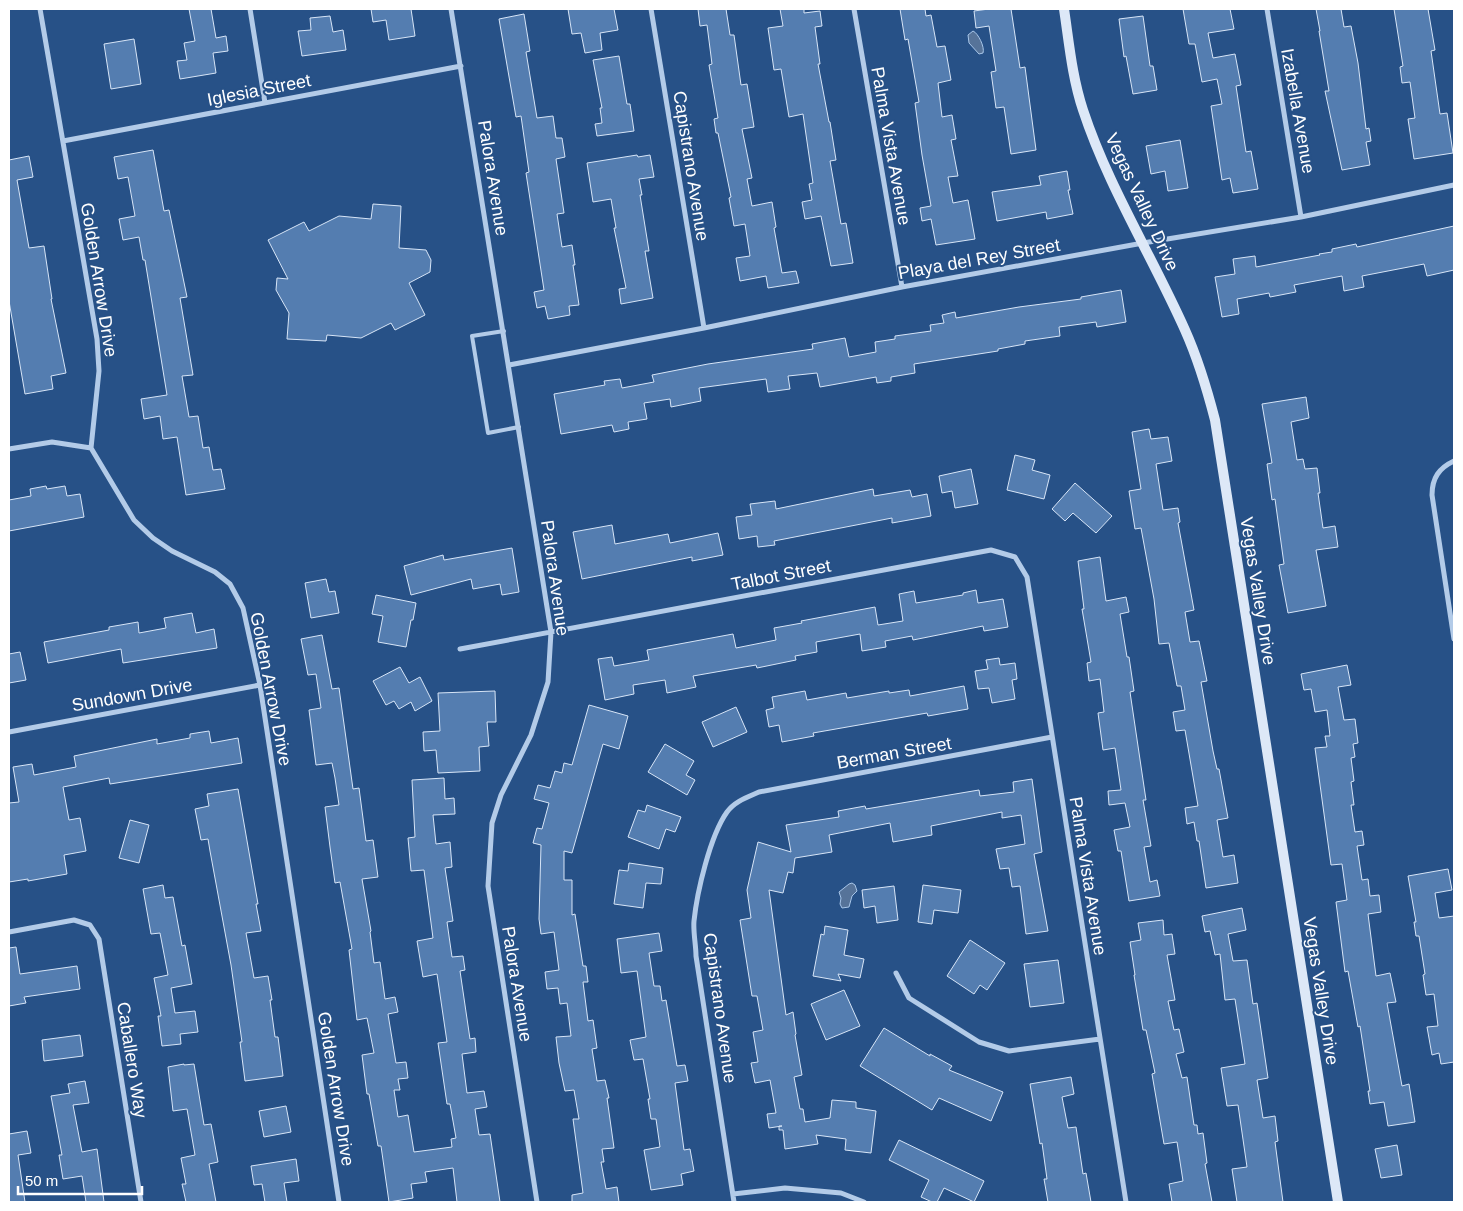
<svg xmlns="http://www.w3.org/2000/svg" width="1463" height="1211" font-family="Helvetica,sans-serif">
<style>
.water{fill:#567399;stroke:#a8c6e9}
.building{fill:#547db0;stroke:#d7e5f7}
.lines{fill:none;stroke-linecap:round;stroke-linejoin:round}
.lane{stroke:#b3cbe8;stroke-width:4}
.street{stroke:#b3cbe8;stroke-width:5}
.secondary{stroke:#dde8f7;stroke-width:10}
.labels{text-anchor:middle;stroke-width:4;stroke-linejoin:round;paint-order:stroke}
.street-label{font-size:18px;fill:#fff;stroke:#275187}
</style>
<rect width="100%" height="100%" fill="#275187"/>
<path class="water" d="M973 31C978 33 985 47 983 53L979 54 969 43 968 35Z
M852 883 855 885 857 891 852 896 849 907 842 908 840 904 841 898 839 892 849 884Z"/>
<path class="building" d="M189 9H211L216 38 226 36 228 51 213 53 216 73 180 79 177 61 187 60 184 43 195 41Z
M371 9H411L415 36 389 40 386 20 373 22Z
M568 9H614L618 30 600 33 602 50 585 53 581 33 572 34Z
M698 9H726L730 35H734L741 85 747 84 754 127 742 129 752 178 747 179 752 206 772 202 776 227 774 228 782 273 796 271 799 283 768 288 766 276 740 281 736 258 750 256 745 224 734 226 729 198 731 197 718 133H716L714 119 718 118 709 65 712 64 707 25 700 26Z
M780 9H804V13L820 11 822 26 815 27 820 64H818L829 122H830L836 160 830 161 841 224 846 223 853 263 831 266 821 216 805 219 802 202 812 200 809 184 813 183 803 114 789 117 781 69 774 70 768 28 783 26Z
M900 9H925L926 16 931 15 937 47 945 46 951 80 938 83 942 117 952 115 956 139 951 140 958 176 948 177 953 203 968 200 975 239 936 245 931 219 922 221 920 208 931 206 922 155 915 103 919 102 908 39 905 40Z
M989 9H1011L1020 68 1025 67 1036 150 1011 154 1004 107 996 108 991 72 996 71 989 26 976 28 974 11Z
M1183 9H1230L1234 29 1208 33 1213 58 1235 54 1241 85 1236 86 1246 152 1251 151 1258 189 1233 193 1230 178 1222 180 1211 106 1222 104 1217 79 1202 82 1195 44H1189Z
M1316 9H1341L1344 27 1351 26 1358 63 1366 129 1369 128 1371 141 1366 142 1370 165 1342 170 1325 91H1329L1319 31H1320Z
M1394 9H1428L1435 50 1431 51 1440 114 1447 113 1453 153 1414 159 1408 119 1415 118 1410 82 1402 83 1400 67 1403 66Z
M524 14 530 51 526 52 537 118 553 116 556 138H562L565 157 556 159 564 213 557 214 562 247 572 245 575 265H573L579 305 569 306 570 315 548 319 545 306 537 308 534 292 544 290 526 173 529 172 521 116 516 117 499 19Z
M330 16 333 32 343 30 346 50 302 56 298 31 311 30 310 18Z
M1143 16 1150 66H1153L1157 90 1133 94 1126 56 1124 57 1119 19Z
M134 39 141 84 111 89 104 44Z
M619 56 627 104H630L634 131 597 136 595 124 602 123 600 108H602L593 60Z
M1180 140 1188 188 1168 191 1165 171 1151 174 1146 146Z
M153 150 164 211 169 210 187 297 180 298 193 375 182 376 189 417 198 416 203 448 209 447 213 470 221 469 225 489 186 495 177 437 163 439 160 416 144 419 141 399 167 395 145 260H143L139 237 123 240 119 219 135 216 128 177 118 179 114 157Z
M637 155 638 157 650 155 654 177 639 179 642 195H640L649 251H645L653 298 621 304 619 289 626 288 614 228H616L611 199 593 202 587 163Z
M29 156 33 177 17 180 29 248 44 246 52 299H51L66 373 51 376 53 389 25 394 9 301V160Z
M1067 171 1070 190H1068L1073 214 1047 219 1046 212 997 221 992 192 1041 185 1039 176Z
M373 204 401 206 399 248 426 250 431 260 430 272 409 283 425 315 395 330 391 323 361 338 327 335 326 341 287 339 289 313 276 290 277 278 288 279 268 240 304 222 309 231 339 216 371 219Z
M1454 226V270L1427 276 1424 264 1362 276 1364 287 1344 291 1342 276 1294 285 1296 292 1270 297 1269 293 1237 299 1239 314 1222 317 1215 277 1235 274 1233 259 1255 256 1256 267 1320 255 1319 254 1332 252V249L1356 244 1357 247Z
M1121 290 1126 322 1097 327 1096 322 1059 327 1060 336 1025 341V344L998 349V351L914 364 915 373 891 377V381L877 383 876 377 820 387 817 373 788 376 790 389 768 392 766 379 699 388 701 401 671 407 670 399 644 403 647 419 628 422 629 429 614 432 612 425 561 434 554 394 605 385 604 381 620 379 622 388 654 382 652 375 708 364 813 349 812 344 845 338 849 357 876 352 875 342 895 339V336L931 331 930 325 944 323 942 315 955 312 956 318 1019 307 1081 299V297Z
M1306 397 1309 418 1291 422 1297 460 1303 459 1305 469 1317 468 1320 493H1318L1323 528 1335 526 1338 547 1316 550 1326 606 1288 613 1279 565 1284 564 1275 499 1272 500 1267 464 1272 463 1262 404Z
M1149 429 1151 439 1168 437 1172 461 1156 464 1163 510 1178 508 1180 522 1178 523 1194 610 1185 612 1190 642 1199 641 1207 681 1201 682 1213 751 1217 769H1219L1228 818 1217 820 1223 857 1234 855 1238 883 1206 888 1199 841H1197L1194 822 1187 824 1185 808 1198 806 1185 730 1176 731 1173 712 1185 710 1181 686H1177L1169 643 1159 644 1154 599 1141 528 1135 529 1129 491 1141 489 1132 432Z
M1015 455 1035 460 1032 470 1050 475 1044 499 1007 490Z
M971 469 978 504 955 508 952 491 942 493 939 476Z
M1075 483 1112 516 1096 533 1073 513 1065 521 1052 509Z
M46 486 47 489 65 486 67 496 80 494 84 517 9 531V500L31 496 30 489Z
M873 489 874 496 910 490 912 497 927 494 931 516 892 523V518L774 541 775 545 758 547 757 536 739 539 736 517 752 515 750 504 775 501 776 509Z
M612 525 615 544 668 534 670 543 718 533 723 555 692 561V557L582 579 573 532Z
M512 548 519 592 502 595 500 584 473 589 471 579 411 595 404 566 443 555 444 560Z
M1100 557 1106 601 1126 597 1129 612 1120 614 1127 657H1129L1134 691 1130 692 1146 800H1143L1151 846 1144 847 1150 882 1157 880 1160 896 1129 901 1121 851H1118L1114 830 1130 827 1125 803 1109 805 1108 791 1121 790 1115 748 1103 750 1098 713 1104 712 1100 679 1089 681 1087 663 1091 662 1082 609H1084L1078 561Z
M326 579 329 592 335 591 339 613 311 618 305 583Z
M976 590 978 603 1003 599 1008 627 984 631 983 626 913 640 912 636 885 641 886 647 862 651 860 634 816 642 817 652 795 656 796 660 757 668 756 665 693 676 696 687 667 693 665 680 633 685 634 694 605 700 598 659 612 657 614 666 649 660 647 650 733 634 736 648 776 640 774 628 802 623 801 621 875 607 878 625 903 621 899 594 914 591 916 603 963 595V593Z
M376 595 416 603 413 620H411L406 647 378 642 383 616 372 614Z
M192 613 196 633 214 629 217 648 123 663 121 649 48 663 44 642 109 630V627L138 622 139 633 166 628 164 618Z
M322 635 332 689 339 688 353 789 359 788 366 841 373 840 378 877 362 879 371 931 370 932 374 963 380 962 385 999 395 997 398 1012 388 1014 396 1063 406 1062 408 1078 398 1079 400 1090H394L398 1117 408 1115 414 1152 452 1147 451 1139 456 1138 450 1104H447L438 1043 447 1042 437 974 423 977 417 941 433 938 424 870 411 871 408 838 415 837 412 780 444 778 445 799 454 798 455 814 433 815 436 844 450 842 452 867 445 868 453 921 447 922 452 957 463 956 465 970 460 971 470 1039 475 1038 476 1052 462 1054 467 1093 484 1091 487 1107 475 1109 479 1135 490 1134 500 1202H457L453 1168 425 1172 427 1182 411 1184 413 1198 389 1202 381 1146H378L369 1094H367L362 1055 374 1053 367 1018 357 1020 349 950 352 949 340 882 335 883 330 847 325 807 339 805 335 778 332 763 316 765 309 710 321 708 316 674 308 675 301 639Z
M20 652 26 680 9 683V654Z
M999 658 1000 665 1015 663 1017 679 1012 680 1015 699 992 703 989 688 978 689 975 671 988 669 986 660Z
M1347 665 1351 685 1338 687 1344 720 1355 719 1358 743 1353 744 1355 757 1351 758 1354 781 1351 782 1354 805H1351L1355 832 1362 831 1364 845 1357 846 1362 880 1368 879 1370 896 1379 895 1381 912 1368 914 1376 976 1390 973 1396 1002 1387 1003 1402 1086 1409 1084 1415 1122 1388 1126 1384 1102 1370 1104 1368 1091H1370L1360 1026 1358 1027 1348 971 1345 972 1336 902 1347 900 1342 864 1331 865 1315 748 1327 747 1325 736H1330L1327 710 1315 712 1311 689 1304 690 1301 674Z
M400 667 409 683 420 677 432 701 415 711 411 702 399 709 394 701 386 705 373 681Z
M964 686 968 709 928 716 927 713 813 733 814 736 782 742 779 725 769 727 766 710 774 708 772 697 805 691 807 700 846 693 847 698 889 691V693L909 690 910 696Z
M495 691 496 722H487L489 746 479 747 480 771 438 773 436 750 424 751 423 732 440 731 438 693Z
M589 705 628 716 619 749 603 744 572 853 564 851V880H572V915L575 914 583 966H586L588 982H583L588 1021 593 1020 597 1048 592 1049 597 1081 605 1080 609 1098H607L614 1148 602 1149 604 1162H601L606 1189 617 1187 619 1202H572V1195L583 1193 573 1119H579L574 1090 565 1091 559 1063 556 1037 571 1036 567 1003 560 1004 558 988 547 989 545 972 559 970 554 932 541 934 539 919 541 845 533 843 537 828 542 829 549 803 534 799 538 785 550 788 555 771 562 773 564 763 572 765Z
M736 707 747 732 713 747 702 722Z
M209 731 211 743 238 738 242 763 110 784 109 778 63 787 69 820 80 818 86 851 64 855 67 874 28 881V879L9 882V803L19 802 13 767 32 764 34 775 76 767 74 756 157 739V744L190 738V734Z
M665 744 694 761 686 775 695 780 687 795 648 772Z
M1032 779 1042 852 1034 854 1048 931 1026 934 1020 886 1012 887 1009 868 1000 869 996 849 1025 844 1021 815 1002 818V812L931 826 932 835 893 842 890 823 829 835 832 852 795 858 793 873 788 872 783 893 769 890 786 1015 793 1012 796 1034 795 1035 802 1075 794 1077 800 1109H803L805 1122 830 1118 832 1100 856 1102V1108L876 1111 871 1153 845 1150 846 1139 816 1135 818 1144 785 1149 783 1130H779V1126H782L769 1128 767 1114 776 1113 770 1080 755 1083 751 1063 758 1062 753 1032 763 1030 757 996H752L740 920 751 918 747 890 758 842 791 852 786 825 839 817 838 811 865 806 866 809 979 790 980 796 1014 792 1013 782Z
M238 789 258 904H256L261 931 246 933 254 978 268 976 272 1000H270L275 1037H278L283 1076 245 1081 240 1042H242L231 965 210 851 208 839 201 840 195 809 209 806 207 794Z
M647 805 681 817 675 832 666 829 659 849 628 837 638 810 645 812Z
M130 820 149 825 139 863 119 858Z
M629 863 663 868 661 884 646 883 643 908 614 904 619 870 628 871Z
M1448 869 1452 890 1435 893 1439 918 1454 916V1062L1441 1064 1439 1053 1432 1055 1427 1027 1438 1026 1434 994 1426 995 1423 975 1425 974 1419 936H1416L1414 922H1416L1408 876Z
M163 885 165 898 173 897 182 946 185 945 192 984 171 988 175 1013 195 1011 198 1032 180 1034 181 1044 162 1046 158 1016H161L154 978 168 975 160 933 151 934 143 889Z
M923 885 961 890 958 913 934 910 932 924 918 922Z
M894 886 898 920 877 923 875 906 864 908 862 890Z
M1242 908 1246 930 1228 934 1233 961 1247 960 1253 1004 1257 1003 1268 1078 1257 1080 1263 1118 1275 1116 1278 1141 1275 1142 1283 1202H1237L1232 1169 1247 1167 1238 1105 1227 1106 1221 1068 1245 1064 1235 999 1225 1000 1220 954 1215 955 1210 931 1205 932 1202 916Z
M1163 920 1164 935 1172 934 1175 954 1167 955 1175 1000 1168 1001 1174 1030 1179 1029 1184 1052 1176 1054 1182 1078 1187 1077 1194 1125H1197L1198 1134 1203 1133 1207 1163 1205 1164 1212 1202H1172L1169 1184 1183 1181 1177 1142 1164 1144 1152 1074 1155 1073 1146 1030H1143L1134 975H1135L1130 942 1141 940 1138 923Z
M825 926 848 930 844 955 864 959 860 978 838 974 841 981 813 976 821 934 824 935Z
M659 933 662 951 649 953 654 986H660L662 1001 666 1000 677 1066 685 1065 688 1081 675 1083 684 1150 690 1149 694 1171 681 1174 683 1185 651 1190 644 1150 660 1147 656 1119H651L648 1099H650L643 1059 634 1060 630 1040 646 1037 637 971 621 973 617 939Z
M970 940 1005 963 987 990 980 985 974 994 947 976Z
M16 947 20 974 77 966 80 989 24 997 26 1003 9 1006V948Z
M1058 960 1064 1003 1030 1007 1024 964Z
M844 990 860 1026 826 1040 811 1004Z
M884 1028 930 1056V1054L952 1066 949 1070 1003 1092 991 1121 939 1098 932 1110 860 1066Z
M80 1035 83 1056 44 1061 42 1040Z
M184 1064V1065L194 1064 204 1125 211 1124 218 1162 209 1164 216 1202H186L182 1184H186L181 1158 195 1155 187 1109 173 1111 168 1067Z
M1071 1077 1074 1094 1062 1097 1068 1128 1076 1127 1083 1174 1086 1173 1091 1202H1048L1044 1179H1047L1042 1143 1040 1144 1030 1084Z
M85 1081 89 1103 73 1105 82 1152 97 1149 104 1202H86L82 1176 63 1179 59 1155H62L51 1096 70 1093 68 1084Z
M286 1106 291 1132 264 1137 259 1111Z
M27 1131 31 1153 18 1155 25 1202H9V1134Z
M899 1140 984 1181 974 1202 944 1188 937 1202H932L921 1197 929 1180 889 1160Z
M1397 1145 1402 1175 1381 1178 1375 1149Z
M296 1159 299 1181 284 1183 287 1202H265L262 1184 254 1185 251 1166Z"/>
<g class="lines">
<path class="lane" d="M504 331 472 336 488 433 519 427"/>
<path class="street" d="M40 9 97 339 99 371 91 448 134 520 153 538 172 551 215 572 230 584 243 608 260 685 339 1202
M250 9 265 103
M451 9 551 632 548 682 531 735 501 795 492 823 488 886 537 1202
M651 9 704 328
M854 9 902 287
M1267 9 1301 217
M63 141 461 66
M509 365 704 328 902 287 1143 243 1301 217 1454 185
M9 449 52 442 91 448
M1454 461C1439 468 1432 478 1432 495L1454 639
M460 649 991 550 1015 557 1027 577 1126 1202
M9 732 260 685
M9 932 74 920 90 925 99 939 141 1202
M896 973 909 998 979 1042 1009 1051 1100 1039
M733 1194 785 1188 841 1193 864 1202
M734 1202 696 956C696 945 693 932 694 921 697 892 710 836 727 812 735 801 748 797 759 792L1052 737"/>
<path class="secondary" d="M1064 9C1069 42 1072 77 1083 110 1108 186 1152 256 1185 330 1198 359 1207 389 1215 420L1338 1202"/>
</g>
<g class="labels">
<g class="street-label">
<text transform="translate(259 90) rotate(-11)" y="6">Iglesia Street</text>
<text transform="translate(1298 111) rotate(80)" y="6">Izabella Avenue</text>
<text transform="translate(891 146) rotate(80)" y="6">Palma Vista Avenue</text>
<text transform="translate(691 166) rotate(81)" y="6">Capistrano Avenue</text>
<text transform="translate(493 178) rotate(81)" y="6">Palora Avenue</text>
<text transform="translate(1142 202) rotate(65)" y="6">Vegas Valley Drive</text>
<text transform="translate(979 259) rotate(-10)" y="6">Playa del Rey Street</text>
<text transform="translate(99 280) rotate(81)" y="6">Golden Arrow Drive</text>
<text transform="translate(781 575) rotate(-11)" y="6">Talbot Street</text>
<text transform="translate(555 578) rotate(82)" y="6">Palora Avenue</text>
<text transform="translate(1258 591) rotate(81)" y="6">Vegas Valley Drive</text>
<text transform="translate(271 689) rotate(79)" y="6">Golden Arrow Drive</text>
<text transform="translate(132 695) rotate(-10)" y="6">Sundown Drive</text>
<text transform="translate(894 753) rotate(-10)" y="6">Berman Street</text>
<text transform="translate(1088 876) rotate(81)" y="6">Palma Vista Avenue</text>
<text transform="translate(517 984) rotate(81)" y="6">Palora Avenue</text>
<text transform="translate(1321 991) rotate(81)" y="6">Vegas Valley Drive</text>
<text transform="translate(720 1008) rotate(82)" y="6">Capistrano Avenue</text>
<text transform="translate(132 1060) rotate(81)" y="6">Caballero Way</text>
<text transform="translate(336 1089) rotate(81)" y="6">Golden Arrow Drive</text>
</g>
</g>
<rect width="1463" height="1211" fill="none" stroke="#ffffff" stroke-width="20"/>
<path d="M18 1186v8h124v-8" fill="none" stroke="#ffffff" stroke-width="2.5"/>
<text x="25" y="1186" font-size="15" fill="#ffffff" stroke="#275187" stroke-width="4" paint-order="stroke">50 m</text>
</svg>
